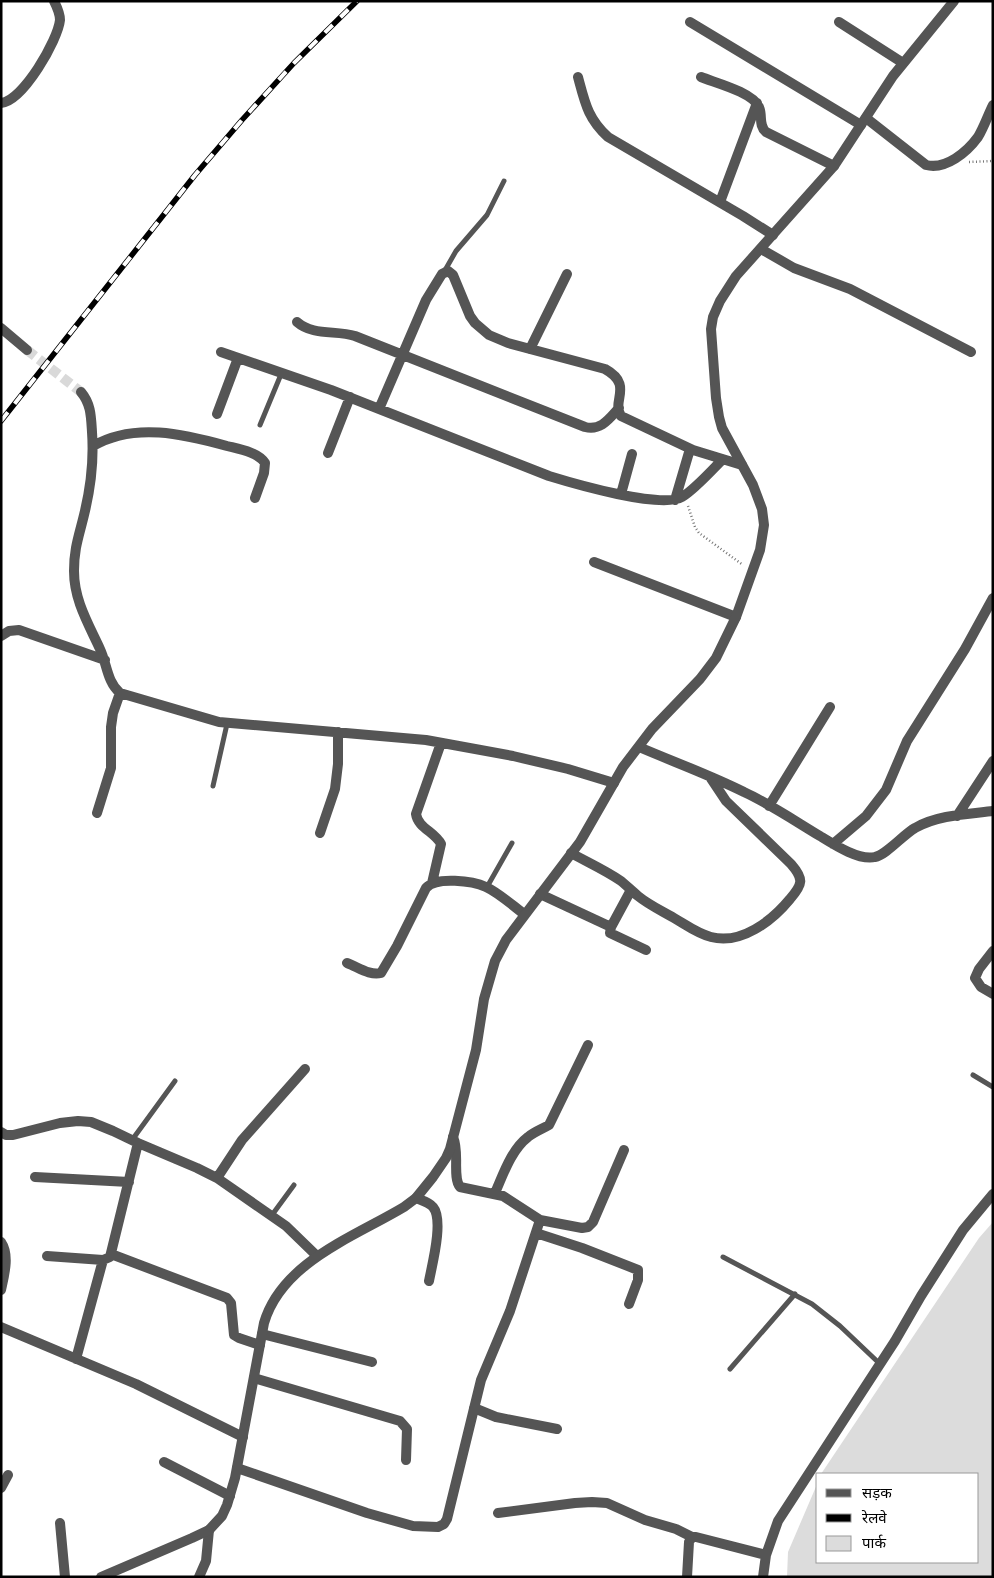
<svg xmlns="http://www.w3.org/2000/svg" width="994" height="1578" font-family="'Fira Sans Condensed','Noto Sans Devanagari',sans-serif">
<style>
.green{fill:#dcdcdc}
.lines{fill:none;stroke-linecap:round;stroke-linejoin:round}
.minor-tunnel{stroke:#d9d9d9;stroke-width:10;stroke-dasharray:10 5;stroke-linecap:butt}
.path{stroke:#777;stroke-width:2.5;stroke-dasharray:1 2.5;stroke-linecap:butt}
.service{stroke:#555;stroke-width:5}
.minor{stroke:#555;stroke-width:10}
.tertiary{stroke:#555;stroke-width:10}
.rail-casing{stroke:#000;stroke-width:5.5}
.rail{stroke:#fff;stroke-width:4;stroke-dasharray:11;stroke-linecap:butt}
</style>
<rect width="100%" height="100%" fill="#fff"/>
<path class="green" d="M993 1222V1577H787L788 1552 818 1482V1562H978V1474H821L979 1238Z"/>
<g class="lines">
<path class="minor-tunnel" d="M27 350 81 392"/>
<path class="path" d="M969 162 993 161
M688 506 695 527 699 533 743 565"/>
<path class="service" d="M444 272 456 251 487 215 504 181
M260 425 282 372
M213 786 227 724
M487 887 512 843
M973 1075 993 1087
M132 1140 175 1081
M272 1215 294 1185
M723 1257 812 1304 840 1326 880 1364
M730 1369 795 1294"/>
<path class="minor" d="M690 22 861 125
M839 22 903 63
M578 77C585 103 588 119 608 137L743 216 773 235
M701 77C716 83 752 92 759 107 763 116 758 125 766 132L834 166
M1 103C23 101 58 40 60 20 60 13 57 7 54 1
M866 118 926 165C946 170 967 152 978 137 984 127 988 115 993 105
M720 202 757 103
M761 249 794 268 850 289 971 352
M297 322C313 336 336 330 355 336L585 427C601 431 609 419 619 408
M1 328 27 350
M530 349 567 274
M221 352 331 390 549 476C575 484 661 509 682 497 694 490 712 470 722 460
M81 392C91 404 91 416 92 432 94 460 91 487 84 515 79 536 74 548 74 571 74 600 88 623 100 649 107 664 107 682 120 693L219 722 426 740 513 756 568 769 614 783
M379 409 426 300 442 274 448 271 453 275 470 316 475 323 489 335 508 343 605 369C634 385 611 401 621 416L693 450 742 465
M217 414 238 358
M93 446C134 422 184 434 227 446 239 449 258 452 265 463L264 473 255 498
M328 453 350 397
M621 494 632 454
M675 500 690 449
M594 562 736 617
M1 636 9 631 19 630 105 660
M639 747C674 762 710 775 744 792 770 804 795 821 820 836 833 844 859 861 875 857 886 855 904 834 915 828 937 815 968 814 993 811
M769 806 830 707
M97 813 111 768V727L113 713 120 693
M957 816 993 761
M320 833 335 789 338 764V732
M833 844 866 816 886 790 907 741 965 649 993 598
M571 853C587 862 605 870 621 881 627 886 632 891 638 896 649 905 662 911 674 918 686 925 698 934 711 937 741 945 772 921 790 899 803 884 804 879 791 864L726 801 710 777
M432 883 441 844C435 832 418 828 416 814L441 743
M631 890 611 927 610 933 646 950
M540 894 611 927
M993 951 979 969 975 978 981 987 993 994
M347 963C358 967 370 976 381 973L397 946 426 888C436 876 473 881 486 887 499 893 512 905 524 914
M1 1132 6 1135H13L60 1123 78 1121 91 1122 113 1131 138 1143 197 1168 217 1178 286 1226 317 1256
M453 1137C460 1152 452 1177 460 1187L503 1196 540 1220 582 1228 588 1227 593 1222 624 1150
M35 1177 129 1182
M217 1178 242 1140 305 1069
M495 1193C503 1175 511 1150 528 1137 534 1132 542 1129 549 1125L551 1121 588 1045
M416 1198C421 1200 429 1202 433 1207 444 1220 432 1265 429 1281
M536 1233 582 1248 638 1270V1280L629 1304
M1 1242C10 1255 4 1276 1 1290
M111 1254 227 1298 231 1303 234 1335 239 1338 260 1345
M47 1256 103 1260 110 1257 138 1143
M1 1327 136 1384 243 1437
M262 1334 372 1362
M76 1359 103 1260
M254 1378 400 1421 407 1429 406 1460
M474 1408 496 1417 557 1429
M164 1462 230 1496
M237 1468 367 1513 413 1526 438 1527 444 1524 447 1519 481 1380 510 1311 540 1220
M1 1488 8 1475
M498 1513 575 1503 592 1502 607 1503 645 1520 676 1529 692 1537
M60 1523 65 1577
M199 1577 206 1561 209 1530
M687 1577 689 1542 692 1537H696L766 1555
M763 1577 766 1555 778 1521 895 1341 921 1296 963 1230 993 1194"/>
<path class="tertiary" d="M101 1577 192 1538 209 1530 222 1516 227 1505 235 1478 264 1323C282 1262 354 1237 404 1207L416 1198 433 1177 446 1158 450 1149 476 1050 484 999 495 961 506 940 580 842 623 767 652 729 700 679 716 658 736 617 760 550 764 525 762 509 753 485 722 428 719 417 716 398 711 329 713 317 720 301 736 276 834 166 893 76 954 1"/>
<defs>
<path id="rail" d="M1 421 195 175 242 120 294 63 357 1"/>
</defs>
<use href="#rail" class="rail-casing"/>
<use href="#rail" class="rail"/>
</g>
<rect width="994" height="1578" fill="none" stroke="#000000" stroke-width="5"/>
<rect x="816" y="1473" width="162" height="90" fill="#ffffff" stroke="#999999"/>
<rect x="826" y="1489" width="25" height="8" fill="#555555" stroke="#999999"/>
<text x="862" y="1498" font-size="15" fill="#000000">सड़क</text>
<rect x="826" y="1514" width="25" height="8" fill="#000000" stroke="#999999"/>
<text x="862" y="1523" font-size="15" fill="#000000">रेलवे</text>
<rect x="826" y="1536" width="25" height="15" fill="#dcdcdc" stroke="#999999"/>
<text x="862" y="1548" font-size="15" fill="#000000">पार्क</text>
</svg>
